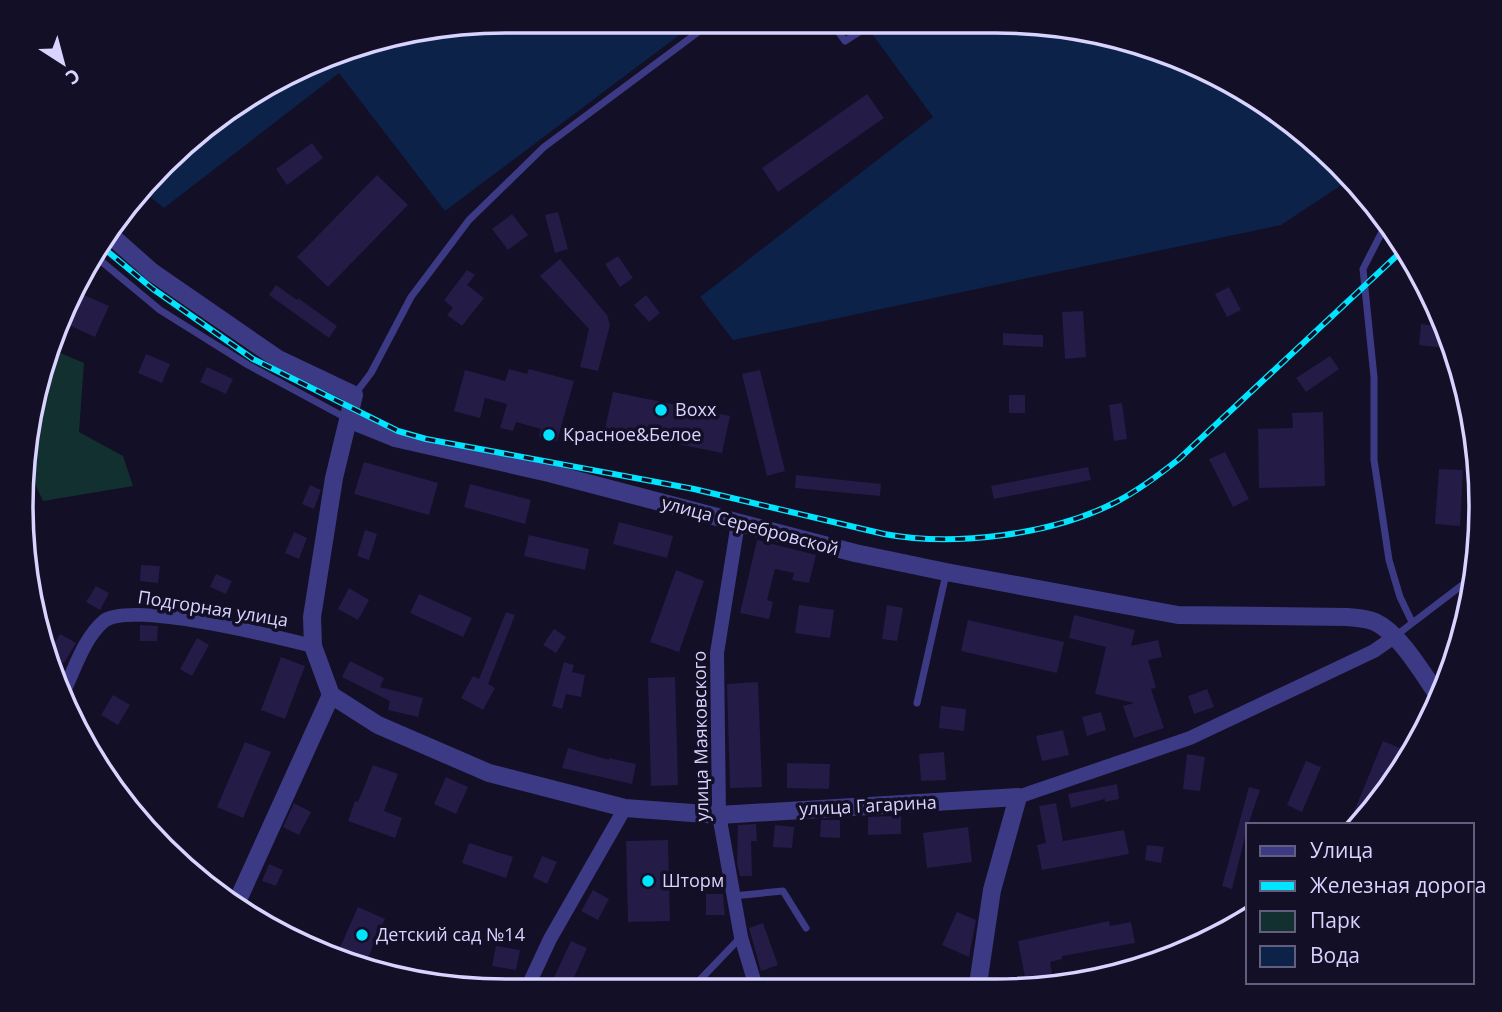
<svg xmlns="http://www.w3.org/2000/svg" width="1502" height="1012" font-family="'Open Sans',sans-serif">
<style>
.green{fill:#12302f}
.water{fill:#0c2248}
.building{fill:#241b47}
.lines{fill:none;stroke-linecap:round;stroke-linejoin:round}
.service{stroke:#3d3a85;stroke-width:7}
.minor{stroke:#3d3a85;stroke-width:14}
.tertiary{stroke:#3d3a85;stroke-width:18}
.rail-casing{stroke:#00e5ff;stroke-width:6}
.rail{stroke:#130f26;stroke-width:3.5;stroke-dasharray:10;stroke-linecap:butt}
.poi-dot{fill:#00e5ff;stroke:#130f26;stroke-width:2.5}
.labels{text-anchor:middle;stroke-width:7;stroke-linejoin:round;paint-order:stroke}
.poi-label{font-size:18px;fill:#d9d4ff;stroke:#130f26;text-anchor:start}
.street-label{font-size:18px;fill:#d9d4ff;stroke:#130f26}
.rim{fill:none;stroke:#d9d4ff;stroke-width:3.5}
</style>
<rect width="100%" height="100%" fill="#130f26"/>
<path class="green" d="M51 349 84 363 79 432 123 456 133 486 43 501 25 462Z"/>
<path class="water" d="M506 21 694 24 445 211 339 73 164 208 143 191 236 103 350 47Z
M867 27 1090 30 1211 71 1339 163 1352 178 1281 225 733 340 700 297 933 117Z"/>
<path class="building" d="M867 94 884 118 778 192 762 168Z
M312 143 323 158 287 185 276 169Z
M377 175 408 205 328 287 297 257Z
M558 212 568 249 555 253 545 215Z
M512 214 528 235 508 250 492 229Z
M618 256 633 278 620 287 605 264Z
M560 259 607 315 610 325 598 371 580 367 589 329 540 276Z
M467 270 475 275 467 285 484 298 462 326 447 315 453 308 444 300Z
M276 285 297 300 298 298 337 326 329 338 269 295Z
M1229 287 1241 310 1227 317 1215 294Z
M75 291 109 306 95 337 58 320Z
M646 295 660 313 649 322 634 305Z
M1083 311 1086 357 1065 359 1062 312Z
M1421 324 1446 327 1453 349 1419 345Z
M1003 333 1043 335V347L1003 345Z
M146 354 170 364 162 383 138 373Z
M1330 356 1339 369 1306 392 1296 378Z
M207 367 233 379 226 394 200 382Z
M509 369 527 374 529 369 574 381 557 441 539 437 541 429 516 422 513 431 500 428 507 404 485 398 480 418 454 411 465 370 505 381Z
M760 370 785 471 767 476 742 374Z
M613 392 730 416 722 453 605 429Z
M1009 395H1025V413H1009Z
M1122 403 1127 439 1114 441 1109 405Z
M1323 412 1325 486 1259 488 1258 429 1293 428 1292 413Z
M1225 452 1249 499 1233 507 1209 459Z
M364 462 438 483 429 515 354 494Z
M1088 467 1091 480 994 499 991 486Z
M1439 469 1463 470 1460 526 1435 524Z
M796 475 881 484 880 496 795 488Z
M470 484 531 500 525 524 464 507Z
M310 485 321 490 314 509 302 504Z
M619 522 673 536 667 558 613 544Z
M365 530 377 534 369 560 357 556Z
M294 532 307 538 299 559 285 553Z
M529 535 589 549 585 570 524 556Z
M757 540 816 555 809 583 792 580 794 573 775 569 767 600 773 602 769 619 740 613Z
M141 565 160 566 158 583 140 581Z
M676 570 704 581 679 652 650 642Z
M216 574 232 581 226 594 210 587Z
M96 586 109 593 100 610 86 602Z
M349 588 369 600 358 620 338 609Z
M419 594 472 618 463 637 410 613Z
M799 605 834 610 830 638 795 633Z
M887 605 903 608 897 641 882 639Z
M506 612 515 615 488 684 495 688 483 710 461 698 473 676 479 679Z
M1074 615 1135 630 1131 646 1158 640 1162 657 1148 660 1156 688 1151 689 1164 728 1134 738 1123 706 1134 703 1095 694 1106 647 1069 638Z
M968 620 1064 642 1057 673 961 651Z
M140 625 158 626 157 641H140Z
M554 629 566 637 556 653 543 645Z
M60 634 76 643 64 663 51 656 49 652Z
M197 638 209 645 192 676 180 669Z
M281 657 305 666 285 719 261 710Z
M350 661 384 678 380 687 423 698 418 717 388 710 390 701 342 677Z
M564 662 574 665 572 672 585 675 581 697 566 694 562 709 552 706Z
M675 677 678 785 651 786 648 678Z
M758 682 762 787 730 788 727 684Z
M1207 689 1214 707 1194 714 1188 696Z
M113 695 130 705 118 725 101 715Z
M941 706 966 709 964 731 939 728Z
M1101 712 1106 730 1087 736 1082 717Z
M1063 730 1069 755 1042 761 1036 736Z
M1383 741 1407 751 1395 781 1360 823 1351 819Z
M245 742 271 752 243 818 217 807Z
M568 748 609 760V758L636 764 632 784 562 768Z
M944 752 946 780 921 781 919 754Z
M1187 754 1205 757 1200 791 1183 789Z
M1306 761 1321 767 1302 812 1287 805Z
M787 763 830 764 829 789 787 788Z
M373 765 398 774 384 811 402 818 395 838 348 821 355 801 358 802Z
M446 777 468 787 456 814 434 804Z
M1117 784 1119 799 1105 802V799L1071 808 1068 794Z
M1249 787 1260 790 1248 825 1232 889 1222 886Z
M294 803 311 812 299 835 283 827Z
M1056 803 1063 841 1124 830 1129 854 1042 870 1037 845 1046 843 1039 806Z
M892 816H901V834L868 835V817Z
M821 820H840V838L820 837Z
M756 824 757 841H751L752 876H740L737 863 738 825Z
M775 825 794 827 792 848 773 847Z
M968 827 972 862 927 868 923 833Z
M668 840 670 921 628 922 626 841Z
M469 843 513 857 506 878 462 863Z
M1147 845 1164 847 1161 863 1145 860Z
M542 856 557 862 547 884 533 877Z
M269 864 283 870 276 886 262 881Z
M593 890 609 899 598 920 581 911Z
M706 894H723L725 915H706Z
M358 907 385 919 365 964 338 952Z
M957 912 976 920 969 957 942 945Z
M1109 921 1110 926 1131 922 1135 943 1062 956V959L1050 962 1054 984 1027 988 1018 941Z
M763 923 778 965 761 971 749 928Z
M571 941 587 948 571 984H551Z
M496 946 520 950 516 970 492 966Z"/>
<g class="lines">
<path class="service" d="M834 26 845 41 867 27
M1387 222 1363 269 1374 377V460L1389 560 1400 597 1412 622
M95 256 160 310 248 365 348 419
M355 394 371 373 411 297 469 220 544 147 709 24
M1394 637 1474 576
M917 703 946 574
M733 896 783 891 806 928
M694 986 741 937"/>
<path class="minor" d="M738 523 717 653 719 815 741 937 756 987
M64 691C75 668 84 638 104 621 130 600 277 637 313 646
M1018 797 1190 738 1374 651 1394 637
M529 984 550 939 625 808"/>
<path class="tertiary" d="M108 233 152 272 278 359 354 395 334 478 312 617 313 646 331 695 237 902
M348 419 395 438 549 473 855 553 946 572 1178 615 1347 617C1356 618 1366 618 1375 622 1400 633 1424 676 1440 698
M331 695 378 725 489 773 625 808 719 815 1018 797 992 890 977 991"/>
<defs>
<path id="rail" d="M101 246 153 289 253 359 398 431 426 439 694 489 884 534C954 547 1052 535 1116 502 1139 490 1159 475 1179 459L1405 248"/>
</defs>
<use href="#rail" class="rail-casing"/>
<use href="#rail" class="rail"/>
</g>
<g class="poi-dot">
<circle cx="661" cy="410" r="7"/>
<circle cx="549" cy="435" r="7"/>
<circle cx="648" cy="881" r="7"/>
<circle cx="362" cy="935" r="7"/>
</g>
<g class="labels">
<g class="poi-label">
<text x="675" y="416">Boxx</text>
<text x="563" y="441">Красное&amp;Белое</text>
<text x="662" y="887">Шторм</text>
<text x="376" y="941">Детский сад №14</text>
</g>
<g class="street-label">
<text transform="translate(750 526) rotate(15)" y="6">улица Серебровской</text>
<text transform="translate(213 609) rotate(9)" y="6">Подгорная улица</text>
<text transform="translate(701 736) rotate(-91)" y="6">улица Маяковского</text>
<text transform="translate(868 806) rotate(-3)" y="6">улица Гагарина</text>
</g>
</g>
<path d="M0 0H1502V1012H0ZM506 33H996A473 473 0 0 1 1469 506V506A473 473 0 0 1 996 979H506A473 473 0 0 1 33 506V506A473 473 0 0 1 506 33Z" fill="#130f26" fill-rule="evenodd"/>
<path class="rim" d="M506 33H996A473 473 0 0 1 1469 506V506A473 473 0 0 1 996 979H506A473 473 0 0 1 33 506V506A473 473 0 0 1 506 33Z"/>
<rect x="1246" y="823" width="228" height="161" fill="#130f26" stroke="#625e7d" stroke-width="2"/>
<rect x="1260" y="846" width="35" height="10" fill="#3d3a85" stroke="#625e7d" stroke-width="2"/>
<text x="1310" y="858" font-size="21" fill="#d9d4ff">Улица</text>
<rect x="1260" y="881" width="35" height="10" fill="#00e5ff" stroke="#625e7d" stroke-width="2"/>
<text x="1310" y="893" font-size="21" fill="#d9d4ff">Железная дорога</text>
<rect x="1260" y="911" width="35" height="21" fill="#12302f" stroke="#625e7d" stroke-width="2"/>
<text x="1310" y="928" font-size="21" fill="#d9d4ff">Парк</text>
<rect x="1260" y="946" width="35" height="21" fill="#0c2248" stroke="#625e7d" stroke-width="2"/>
<text x="1310" y="963" font-size="21" fill="#d9d4ff">Вода</text>
<g transform="translate(63 63) rotate(144)" stroke="#130f26" stroke-width="5" paint-order="stroke">
<path d="M0-5L12 26L0 18L-12 26Z" fill="#d9d4ff"/>
<text y="-10" font-size="19" font-weight="bold" text-anchor="middle" fill="#d9d4ff">С</text>
</g>
</svg>
